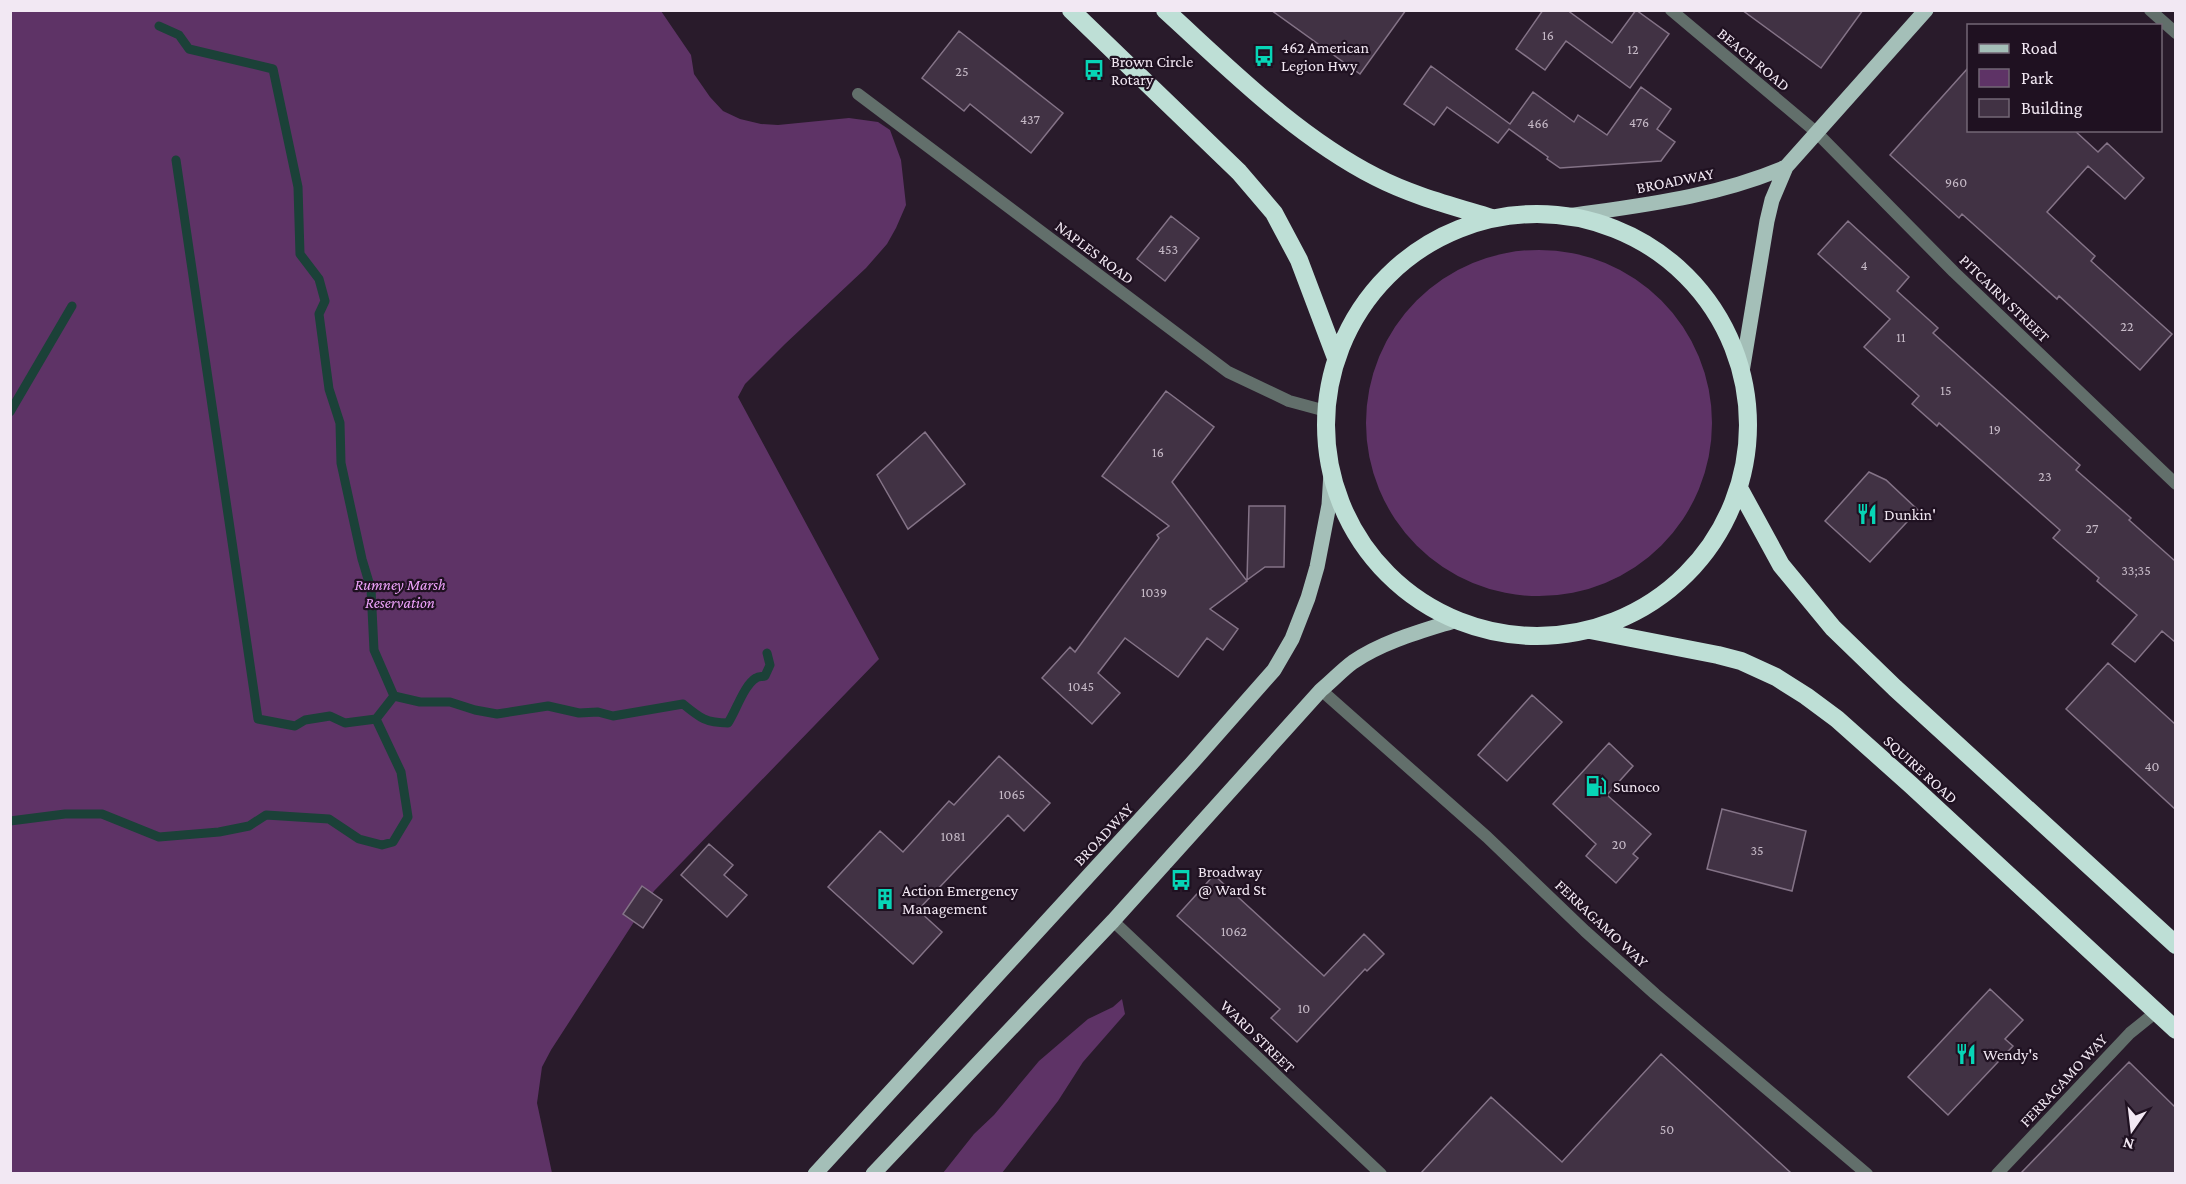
<svg xmlns="http://www.w3.org/2000/svg" width="2186" height="1184" font-family="'Crimson Pro',serif">
<style>
.green{fill:#5e3366}
.lines{fill:none;stroke-linecap:round;stroke-linejoin:round}
.stream{stroke:#1b4138;stroke-width:9}
.building{fill:#413244;stroke:#847387;stroke-width:1.5}
.street{stroke:#626f6b;stroke-width:12}
.primary{stroke:#a4bfb8;stroke-width:15}
.highway{stroke:#bedfd6;stroke-width:18}
.labels{text-anchor:middle;stroke-width:4.5;stroke-linejoin:round;paint-order:stroke}
.number-label{font-size:14px;fill:#c6bac7}
.poi-label{font-size:16px;fill:#f2e8f3;stroke:#1f1121;text-anchor:start}
.street-label{font-size:16px;fill:#f2e8f3;stroke:#1f1121}
.park-label{font-size:16px;font-style:italic;fill:#eea2fb;stroke:#1f1121}
</style>
<rect width="100%" height="100%" fill="#291b2b"/>
<path class="green" d="M10 11H661L691 55 694 74 710 97 723 111 740 119 761 124 778 125 849 118 878 122 890 130 901 160 906 205 896 228 887 244 866 268 785 344 745 384 738 397 879 659 654 891 551 1050 542 1067 537 1103 552 1173H11Z
M1366 423a173 173 0 1 1 346 0a173 173 0 1 1-346 0Z
M1122 999 1125 1014 1083 1062 1058 1101 1002 1173H943L974 1134 994 1115 1039 1061 1088 1019 1113 1007Z"/>
<g class="lines">
<path class="stream" d="M159 26 179 35 189 49 273 69 298 187 300 254 319 279 325 301 319 314 329 389 340 423 341 463 362 559 371 589 374 650 394 696
M176 160 258 719 295 726 305 720 330 716 345 723 376 719 394 696 420 702H450L475 710 497 714 548 706 579 713 598 712 613 716 683 704C700 718 706 723 728 723 736 711 744 685 756 678 759 676 762 677 765 676L770 665 767 653
M10 412 72 306
M10 821 65 814H102L159 837 219 832 249 826 266 815 329 819 359 839 382 845 393 842 408 817 401 772 376 719"/>
</g>
<path class="building" d="M1271 10H1406L1360 74Z
M1543 10H1567L1612 43 1636 10 1669 34 1630 88 1566 41 1545 70 1516 49Z
M1742 10H1863L1821 68Z
M959 31 1063 113 1031 153 970 104 964 111 922 78Z
M1431 66 1510 124 1533 92 1574 122 1578 115 1607 135 1641 87 1671 109 1657 129 1675 142 1661 161 1560 168 1547 159 1548 157 1509 129 1498 143 1447 107 1434 125 1404 104Z
M1968 68V130H2074L2098 152 2107 143 2144 178 2125 199 2088 166 2047 212 2095 256 2091 261 2172 334 2140 370 2059 296 2057 299 1962 214 1959 218 1890 155Z
M1171 216 1199 238 1165 281 1137 259Z
M1848 221 1909 277 1897 291 1938 328 1933 333 2080 465 2076 470 2131 518 2129 520 2175 561V642L2162 631 2135 662 2112 644 2137 615 2097 581 2099 578 2053 538 2060 530 1939 423 1937 426 1912 404 1919 396 1864 347 1890 319 1818 254Z
M1166 391 1214 427 1172 482 1247 581 1210 609 1238 629 1223 650 1207 638 1178 677 1125 638 1098 673 1120 693 1092 724 1042 678 1070 647 1075 652 1159 538 1157 535 1169 526 1102 476Z
M925 432 965 484 908 529 877 475Z
M1869 472 1886 480 1918 510 1870 562 1825 521Z
M1249 506H1285L1284 567H1265L1247 580Z
M2108 663 2175 724V809L2066 709Z
M1532 695 1562 722 1507 781 1478 755Z
M1609 743 1633 766 1607 795 1651 834 1633 854 1638 858 1616 883 1586 856 1596 844 1553 804Z
M999 756 1050 803 1024 831 1008 815 918 910 942 932 913 964 828 887 880 831 903 852 949 801 954 805Z
M1722 809 1806 831 1792 891 1707 869Z
M709 844 733 865 724 875 747 895 727 917 681 875Z
M1214 875 1324 976 1364 934 1384 954 1367 971 1365 969 1297 1042 1271 1018 1280 1009 1177 916Z
M642 886 662 900 643 928 623 914Z
M1990 989 2023 1020 2005 1039 2013 1046 1948 1115 1908 1077Z
M1661 1054 1791 1173H1421L1491 1097 1562 1162Z
M2129 1062 2175 1107V1173H2021Z"/>
<g class="lines">
<path class="street" d="M1671 10 1816 132 1954 272 2176 484
M2150 10 2176 33
M858 94 1228 372 1289 401 1326 411
M1321 690 1487 837 1585 931 1655 994 1867 1174
M1113 921 1381 1174
M1997 1174 2130 1033 2156 1012"/>
<path class="primary" d="M1568 216C1643 205 1716 197 1786 167
M1742 372 1767 221 1772 200 1786 167 1926 10
M815 1174 1191 764 1274 670 1292 639 1308 598 1317 567 1329 505 1331 472
M873 1174 1113 921 1321 690C1332 681 1342 670 1353 662 1384 641 1422 631 1457 620"/>
<path class="highway" d="M1071 10 1239 172 1274 213 1299 260 1336 358
M1165 10C1231 70 1296 136 1376 177 1413 196 1453 206 1492 218
M1326 425a211 211 0 1 1 422 0a211 211 0 1 1-422 0Z
M1739 488 1781 565 1833 628 1895 688 2176 945
M1590 630 1718 655 1741 661 1776 677 1806 696 1837 719 1911 785 2176 1030"/>
</g>
<defs>
<symbol id="bus-bare" viewBox="-9 -9 18 18"><path d="M-5-6H5V4H4V6H2V4H-2V6H-4V4H-5ZM-3.5-4V0h7V-4ZM-3.5 1.2v1.5H-2V1.2ZM2 1.2v1.5H3.5V1.2Z" fill="#07d5b6" stroke="#1f1121" stroke-width="2.5" paint-order="stroke"/></symbol>
<symbol id="restaurant-bare" viewBox="-9 -9 18 18"><path d="M-5-6h1v4h1v-4h1v4h1v-4h1v5L-1.5 .5V6h-2V.5L-5-1ZM5-6V6H3V1.5H1.5Q1.5-4 5-6Z" fill="#07d5b6" stroke="#1f1121" stroke-width="2.5" paint-order="stroke"/></symbol>
<symbol id="fuel-bare" viewBox="-9 -9 18 18"><path d="M-5.5-6h7V0h2V4h1.3V-2.5L3-4.5l.8-.8L6-3V5H2.5V1h-1V6h-7ZM-4.2-4.7v3.2H.2V-4.7Z" fill="#07d5b6" stroke="#1f1121" stroke-width="2.5" paint-order="stroke"/></symbol>
<symbol id="building-bare" viewBox="-9 -9 18 18"><path d="M-4-6H4V6H1V3H-1V6H-4ZM-2.5-4.3h1.7v1.8h-1.7ZM.8-4.3h1.7v1.8H.8ZM-2.5-1h1.7V.8h-1.7ZM.8-1h1.7V.8H.8Z" fill="#07d5b6" stroke="#1f1121" stroke-width="2.5" paint-order="stroke"/></symbol>
</defs>
<g fill-rule="evenodd">
<use href="#bus-bare" x="1249" y="41" width="30" height="30"/>
<use href="#bus-bare" x="1079" y="55" width="30" height="30"/>
<use href="#restaurant-bare" x="1852" y="499" width="30" height="30"/>
<use href="#fuel-bare" x="1581" y="771" width="30" height="30"/>
<use href="#bus-bare" x="1166" y="865" width="30" height="30"/>
<use href="#building-bare" x="870" y="884" width="30" height="30"/>
<use href="#restaurant-bare" x="1951" y="1039" width="30" height="30"/>
</g>
<g class="labels">
<g class="number-label">
<text x="1548" y="40">16</text>
<text x="1633" y="54">12</text>
<text x="962" y="76">25</text>
<text x="1030" y="124">437</text>
<text x="1639" y="127">476</text>
<text x="1538" y="128">466</text>
<text x="1956" y="187">960</text>
<text x="1168" y="254">453</text>
<text x="1864" y="270">4</text>
<text x="2127" y="331">22</text>
<text x="1901" y="342">11</text>
<text x="1946" y="395">15</text>
<text x="1995" y="434">19</text>
<text x="1158" y="457">16</text>
<text x="2045" y="481">23</text>
<text x="2092" y="533">27</text>
<text x="2136" y="575">33;35</text>
<text x="1154" y="597">1039</text>
<text x="1081" y="691">1045</text>
<text x="2152" y="771">40</text>
<text x="1012" y="799">1065</text>
<text x="953" y="841">1081</text>
<text x="1619" y="849">20</text>
<text x="1757" y="855">35</text>
<text x="1234" y="936">1062</text>
<text x="1304" y="1013">10</text>
<text x="1667" y="1134">50</text>
</g>
<g class="poi-label">
<text x="1281" y="53">462 American<tspan x="1281" dy="18">Legion Hwy</tspan></text>
<text x="1111" y="67">Brown Circle<tspan x="1111" dy="18">Rotary</tspan></text>
<text x="1884" y="520">Dunkin'</text>
<text x="1613" y="792">Sunoco</text>
<text x="1198" y="877">Broadway<tspan x="1198" dy="18">@ Ward St</tspan></text>
<text x="902" y="896">Action Emergency<tspan x="902" dy="18">Management</tspan></text>
<text x="1983" y="1060">Wendy's</text>
</g>
<g class="street-label">
<text transform="translate(1754 59) rotate(40)" y="6">BEACH ROAD</text>
<text transform="translate(1675 180) rotate(-11)" y="6">BROADWAY</text>
<text transform="translate(1095 252) rotate(37)" y="6">NAPLES ROAD</text>
<text transform="translate(2005 298) rotate(44)" y="6">PITCAIRN STREET</text>
<text transform="translate(1921 769) rotate(42)" y="6">SQUIRE ROAD</text>
<text transform="translate(1103 834) rotate(-47)" y="6">BROADWAY</text>
<text transform="translate(1602 923) rotate(43)" y="6">FERRAGAMO WAY</text>
<text transform="translate(1258 1036) rotate(44)" y="6">WARD STREET</text>
<text transform="translate(2063 1080) rotate(-47)" y="6">FERRAGAMO WAY</text>
</g>
<g class="park-label">
<text x="400" y="590">Rumney Marsh<tspan x="400" dy="18">Reservation</tspan></text>
</g>
</g>
<rect width="2186" height="1184" fill="none" stroke="#f2e8f3" stroke-width="24"/>
<rect x="1967" y="24" width="195" height="108" fill="#1f1121" stroke="#736775" stroke-width="1.5"/>
<rect x="1979" y="44" width="30" height="9" fill="#a4bfb8" stroke="#736775" stroke-width="1.5"/>
<text x="2021" y="54" font-size="18" fill="#f2e8f3">Road</text>
<rect x="1979" y="69" width="30" height="18" fill="#5e3366" stroke="#736775" stroke-width="1.5"/>
<text x="2021" y="84" font-size="18" fill="#f2e8f3">Park</text>
<rect x="1979" y="99" width="30" height="18" fill="#413244" stroke="#736775" stroke-width="1.5"/>
<text x="2021" y="114" font-size="18" fill="#f2e8f3">Building</text>
<g transform="translate(2132 1130) rotate(194)" stroke="#1f1121" stroke-width="4.5" paint-order="stroke">
<path d="M0-4.5L10 22L0 15L-10 22Z" fill="#f2e8f3"/>
<text y="-9" font-size="16" font-weight="bold" text-anchor="middle" fill="#f2e8f3">N</text>
</g>
</svg>
